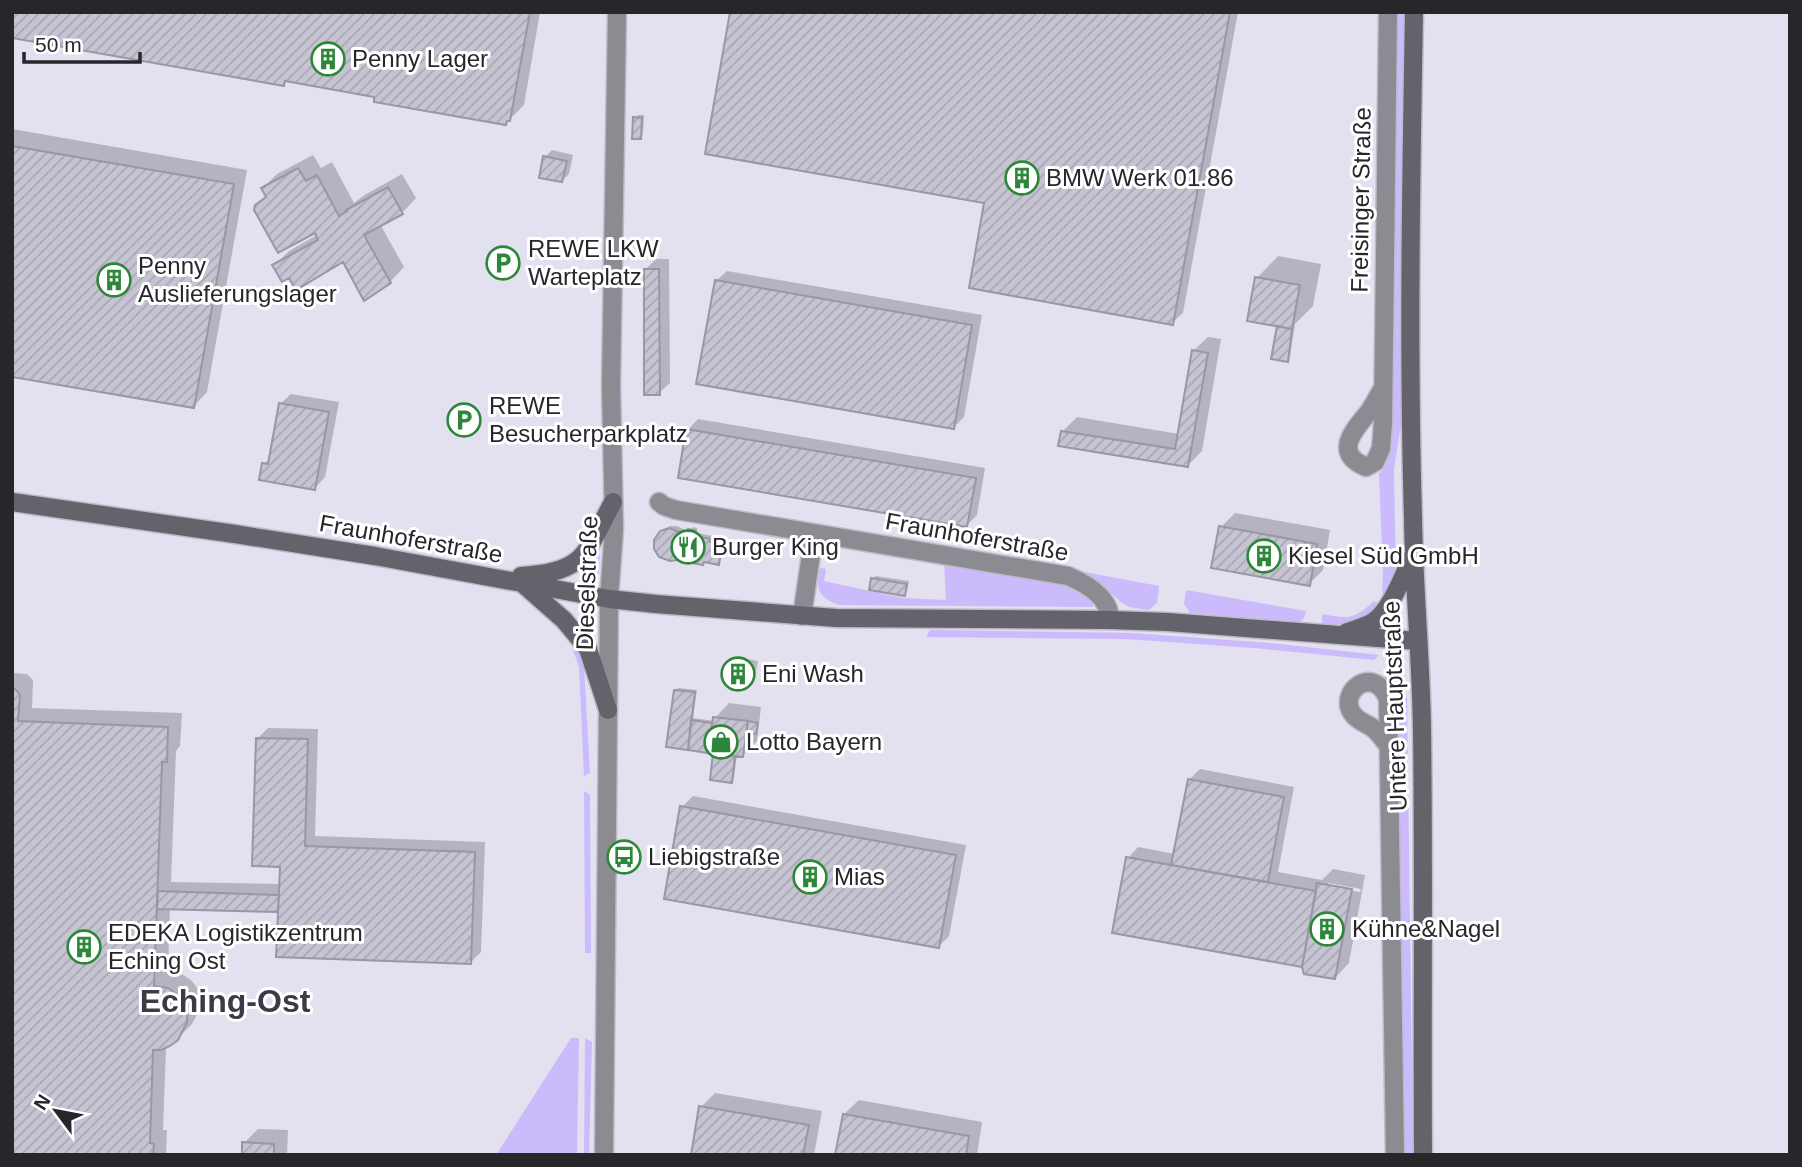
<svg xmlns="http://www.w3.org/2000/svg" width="1802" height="1167" font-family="Arial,sans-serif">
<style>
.green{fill:#cbbbfc}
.shadow{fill:#0003;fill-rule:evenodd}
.building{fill:url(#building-hatch);stroke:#9996a5;stroke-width:2}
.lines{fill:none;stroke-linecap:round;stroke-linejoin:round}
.street-casing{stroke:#bdbbc9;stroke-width:21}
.secondary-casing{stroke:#bdbbc9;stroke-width:21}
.street{stroke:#8c8b91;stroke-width:18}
.secondary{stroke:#64626b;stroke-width:18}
.labels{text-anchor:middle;stroke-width:6;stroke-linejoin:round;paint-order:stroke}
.poi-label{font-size:24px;fill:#27262b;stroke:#fff;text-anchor:start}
.street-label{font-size:24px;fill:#27262b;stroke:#fff}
.district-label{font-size:32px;font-weight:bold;fill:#3c3a46;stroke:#fff}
</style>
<defs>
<pattern id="building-hatch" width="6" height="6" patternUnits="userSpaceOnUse" patternTransform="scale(1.75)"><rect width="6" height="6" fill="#c6c3d2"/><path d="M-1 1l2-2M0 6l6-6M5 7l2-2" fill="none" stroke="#aaa7b4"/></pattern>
</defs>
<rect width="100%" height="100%" fill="#e3e0f0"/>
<path class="green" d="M1396 12H1405L1403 264 1404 404 1394 470 1396 577 1388 597 1382 592 1383 572 1379 474 1385 466 1392 446 1391 241Z
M600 544 599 574 588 573 586 564 596 554Z
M944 561C969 567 993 573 1018 577 1035 580 1055 581 1072 587 1080 590 1094 597 1093 607L839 605C818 597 815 589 820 568L826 569 824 581 903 598 946 600Z
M1074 570 1159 586 1157 603 1149 610 1129 607 1121 602 1098 582 1089 576Z
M1186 590 1306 611 1304 618 1300 622 1190 613 1184 604Z
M1374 601 1381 606C1360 625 1348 625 1322 624V614C1349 619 1353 620 1374 601Z
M930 630 1132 633 1271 643 1379 655 1374 660 1254 648 1125 639 926 637Z
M574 641 581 653 584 666 590 773 584 776 579 667 571 644Z
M1390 659 1403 677 1407 699 1413 1155H1403L1396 697C1395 688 1392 683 1385 678Z
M584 791 590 795 591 953H585Z
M571 1038H579L577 1155H496Z
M585 1038 592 1042 589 1155H584Z"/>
<path class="shadow" d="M12 12H540L524 105 506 123 376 95 288 80 283 84Z
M731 12H1238L1183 313 1172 323 986 201Z
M638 115H644L643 134 640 137 635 118Z
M12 129 247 170 207 392 193 407 12 375Z
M552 150 573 155 569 174 562 181 545 157Z
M313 155 321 168 332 162 354 203 363 196 402 174 416 198 402 213 380 224 404 267 390 282 344 259 275 265 289 251 317 235 315 231 257 206 267 195 263 188 277 174Z
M1278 256 1321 264 1313 306 1295 324 1290 357 1288 360 1279 327 1257 278Z
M656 259H669L670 383 659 393 645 270Z
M727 271 982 315 964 417 953 428 716 281Z
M1208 337 1221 339 1202 451 1188 465 1063 431 1077 417 1179 434 1193 351Z
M291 394 339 402 325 477 315 488 264 464 271 457 280 404Z
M698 419 985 468 977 515 967 525 688 430Z
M1235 513 1330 530 1323 570 1309 584 1221 527Z
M670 526H677L689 532 693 527 697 528V533L713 536 712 539 724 541 721 560 718 563 660 534Z
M876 576 909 581 907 591 904 594 873 578Z
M735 657 758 661 755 676 749 683 728 664Z
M12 673 27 674 33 680 32 708 182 713 180 746 176 751 171 882 281 884 282 865 258 738 268 728 318 729 315 836 485 842 481 952 470 963 280 910 170 907 168 972 183 975 191 980 198 989 201 997V1007L192 1024 177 1039 166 1046 163 1130H167L166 1155H12Z
M678 688 697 690 693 718 714 721 715 718 729 703 761 707 757 741 743 755 737 754 734 778 731 781 717 752 668 746 675 691Z
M1200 769 1294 787 1278 872 1322 880 1333 869 1365 875 1349 963 1335 978 1303 966 1128 858 1138 847 1175 854 1189 780ZM1328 883 1361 889 1360 892 1328 886Z
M693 796 966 845 949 936 939 946 682 807Z
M715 1093 822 1111 814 1155H693L701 1107Z
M859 1100 982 1122 977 1155H837L844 1114Z
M258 1129 288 1130 287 1155H244V1143Z"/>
<path class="building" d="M12 12H530L510 121H507L506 125 374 102V97L285 81 284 86 12 38Z
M730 12H1230L1173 325 969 288 984 203 705 154Z
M633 117 642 118 641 139H632Z
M12 146 234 184 194 408 12 377Z
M543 156 567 161 562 182 539 178Z
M298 168 306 181 317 175 339 216 347 211 346 210 388 187 403 214 364 235 391 283 364 301 343 262 296 290 289 278 282 282 272 265 318 240 315 233 278 253 254 210 255 205 266 197 261 188Z
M644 269H659L660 395H644Z
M1255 277 1300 285 1292 329 1247 321Z
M715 280 972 325 954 429 696 384Z
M1277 326 1292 329 1288 362 1271 359Z
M1192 350 1208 353 1188 467 1058 446 1061 431 1175 449Z
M279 403 329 412 315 490 259 480 262 463 268 464Z
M686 429 976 478 967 527 678 478Z
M1219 526 1317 544 1310 586 1211 568Z
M669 528 687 535 688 529 696 531 695 536 711 539 710 542 722 544 719 565 704 562 703 565 677 560 670 561 659 557 654 549V540L660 531Z
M871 578 907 584 905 596 869 590Z
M726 663 752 667 749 685 723 680Z
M12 687 17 691 20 695 18 721 168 727 167 762H162L154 986 168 988 177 994 184 1003 187 1012V1022L178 1040 170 1046 161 1050H153L150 1143 154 1144 153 1155H12Z
M674 690 695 692 688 750 666 747Z
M713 717 748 721 743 757 708 753Z
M691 720 712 723 708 753 688 750Z
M748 721 758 723 756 734 746 733Z
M256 738 308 739 305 846 475 852 471 964 276 957 280 867 252 866Z
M713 753 735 756 732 783 710 780Z
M1188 779 1284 797 1268 882 1171 865Z
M680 806 956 855 939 948 664 899Z
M1126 857 1316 891 1302 967 1112 933Z
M1317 883 1352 889 1335 979 1304 974 1302 967Z
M158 891 279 895 278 912 157 909Z
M699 1106 809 1125 803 1155H691Z
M843 1114 969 1136 966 1155H835Z
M242 1142 274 1144V1155H242Z"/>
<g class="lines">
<defs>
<path id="street" d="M1383 388C1378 396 1374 405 1368 413 1353 431 1333 453 1366 467L1375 462 1381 448 1383 423 1388 12
M659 502 664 506 676 510 1068 576C1087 584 1110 597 1110 620
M802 616 814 534
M1389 746C1384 741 1380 734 1374 729 1367 723 1358 722 1352 713 1338 691 1374 664 1388 699L1395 1155
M604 1155 609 599 614 529 611 386 617 12"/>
<path id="secondary" d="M1414 12C1411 181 1408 349 1413 518 1414 588 1421 659 1422 730 1424 871 1422 1013 1423 1155
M12 502 235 534 375 556 609 599 656 604 836 618 1110 620 1168 622 1418 641
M521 576C586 572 585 554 613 502
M522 583 564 620 588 649 608 710
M1347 632C1356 629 1365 627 1373 622 1391 610 1403 576 1412 557"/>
</defs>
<use href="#street" class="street-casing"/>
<use href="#secondary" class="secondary-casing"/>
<use href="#street" class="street"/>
<use href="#secondary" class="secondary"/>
</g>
<defs>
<symbol id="building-ring" viewBox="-11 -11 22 22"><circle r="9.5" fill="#fff" stroke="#2c8738" stroke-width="1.5"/><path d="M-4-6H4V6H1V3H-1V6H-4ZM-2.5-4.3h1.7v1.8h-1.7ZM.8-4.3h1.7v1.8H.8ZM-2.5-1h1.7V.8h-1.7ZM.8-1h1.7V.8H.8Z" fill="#2c8738"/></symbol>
<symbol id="parking-ring" viewBox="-11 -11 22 22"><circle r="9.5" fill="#fff" stroke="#2c8738" stroke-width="1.5"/><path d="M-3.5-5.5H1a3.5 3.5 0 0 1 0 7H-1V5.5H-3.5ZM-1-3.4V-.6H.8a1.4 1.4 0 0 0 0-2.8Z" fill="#2c8738"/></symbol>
<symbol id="restaurant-ring" viewBox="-11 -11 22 22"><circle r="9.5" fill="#fff" stroke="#2c8738" stroke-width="1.5"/><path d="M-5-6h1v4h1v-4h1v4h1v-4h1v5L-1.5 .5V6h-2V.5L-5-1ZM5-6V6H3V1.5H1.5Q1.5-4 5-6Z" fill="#2c8738"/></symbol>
<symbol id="shop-ring" viewBox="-11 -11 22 22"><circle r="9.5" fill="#fff" stroke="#2c8738" stroke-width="1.5"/><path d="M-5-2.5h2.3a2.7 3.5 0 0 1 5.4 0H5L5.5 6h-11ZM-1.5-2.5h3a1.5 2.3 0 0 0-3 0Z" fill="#2c8738"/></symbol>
<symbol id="bus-ring" viewBox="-11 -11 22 22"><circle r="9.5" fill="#fff" stroke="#2c8738" stroke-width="1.5"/><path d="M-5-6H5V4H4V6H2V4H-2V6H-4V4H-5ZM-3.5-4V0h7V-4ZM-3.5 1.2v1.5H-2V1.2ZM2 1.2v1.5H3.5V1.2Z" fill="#2c8738"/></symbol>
</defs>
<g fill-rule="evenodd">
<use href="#building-ring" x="309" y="40" width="38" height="38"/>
<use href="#building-ring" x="1003" y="159" width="38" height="38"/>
<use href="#parking-ring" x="484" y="244" width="38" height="38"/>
<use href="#building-ring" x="95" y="261" width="38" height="38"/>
<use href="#parking-ring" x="445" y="401" width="38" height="38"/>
<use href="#restaurant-ring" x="669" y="528" width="38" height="38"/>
<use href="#building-ring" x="1245" y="537" width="38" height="38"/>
<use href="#building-ring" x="719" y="655" width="38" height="38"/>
<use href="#shop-ring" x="702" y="723" width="38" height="38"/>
<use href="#bus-ring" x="605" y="838" width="38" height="38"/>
<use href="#building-ring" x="791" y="858" width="38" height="38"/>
<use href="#building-ring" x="1308" y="910" width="38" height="38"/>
<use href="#building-ring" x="65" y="928" width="38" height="38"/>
</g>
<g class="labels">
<g class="poi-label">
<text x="352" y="67">Penny Lager</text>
<text x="1046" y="186">BMW Werk 01.86</text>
<text x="528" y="257">REWE LKW<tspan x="528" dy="28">Warteplatz</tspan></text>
<text x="138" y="274">Penny<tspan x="138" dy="28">Auslieferungslager</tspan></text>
<text x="489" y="414">REWE<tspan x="489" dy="28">Besucherparkplatz</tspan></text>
<text x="712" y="555">Burger King</text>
<text x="1288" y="564">Kiesel Süd GmbH</text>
<text x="762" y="682">Eni Wash</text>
<text x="746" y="750">Lotto Bayern</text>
<text x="648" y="865">Liebigstraße</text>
<text x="834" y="885">Mias</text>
<text x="1352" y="937">Kühne&amp;Nagel</text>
<text x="108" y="941">EDEKA Logistikzentrum<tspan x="108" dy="28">Eching Ost</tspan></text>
</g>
<g class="street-label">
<text transform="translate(1361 200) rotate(-89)" y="8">Freisinger Straße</text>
<text transform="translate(977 537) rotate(10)" y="8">Fraunhoferstraße</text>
<text transform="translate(411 539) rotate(10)" y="8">Fraunhoferstraße</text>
<text transform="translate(587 583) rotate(-88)" y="8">Dieselstraße</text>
<text transform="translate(1395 706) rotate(-92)" y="8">Untere Hauptstraße</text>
</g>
<g class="district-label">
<text x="225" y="1012">Eching-Ost</text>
</g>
</g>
<rect width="1802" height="1167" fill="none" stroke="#27262b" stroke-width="28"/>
<g transform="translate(56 1111) rotate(302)" stroke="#ffffff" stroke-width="5" paint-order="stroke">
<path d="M0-5L12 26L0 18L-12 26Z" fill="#27262b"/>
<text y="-10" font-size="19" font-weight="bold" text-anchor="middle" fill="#27262b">N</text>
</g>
<path d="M24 52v10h116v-10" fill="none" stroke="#27262b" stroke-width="3.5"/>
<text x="35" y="52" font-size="21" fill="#27262b" stroke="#ffffff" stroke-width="5" paint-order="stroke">50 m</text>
</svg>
